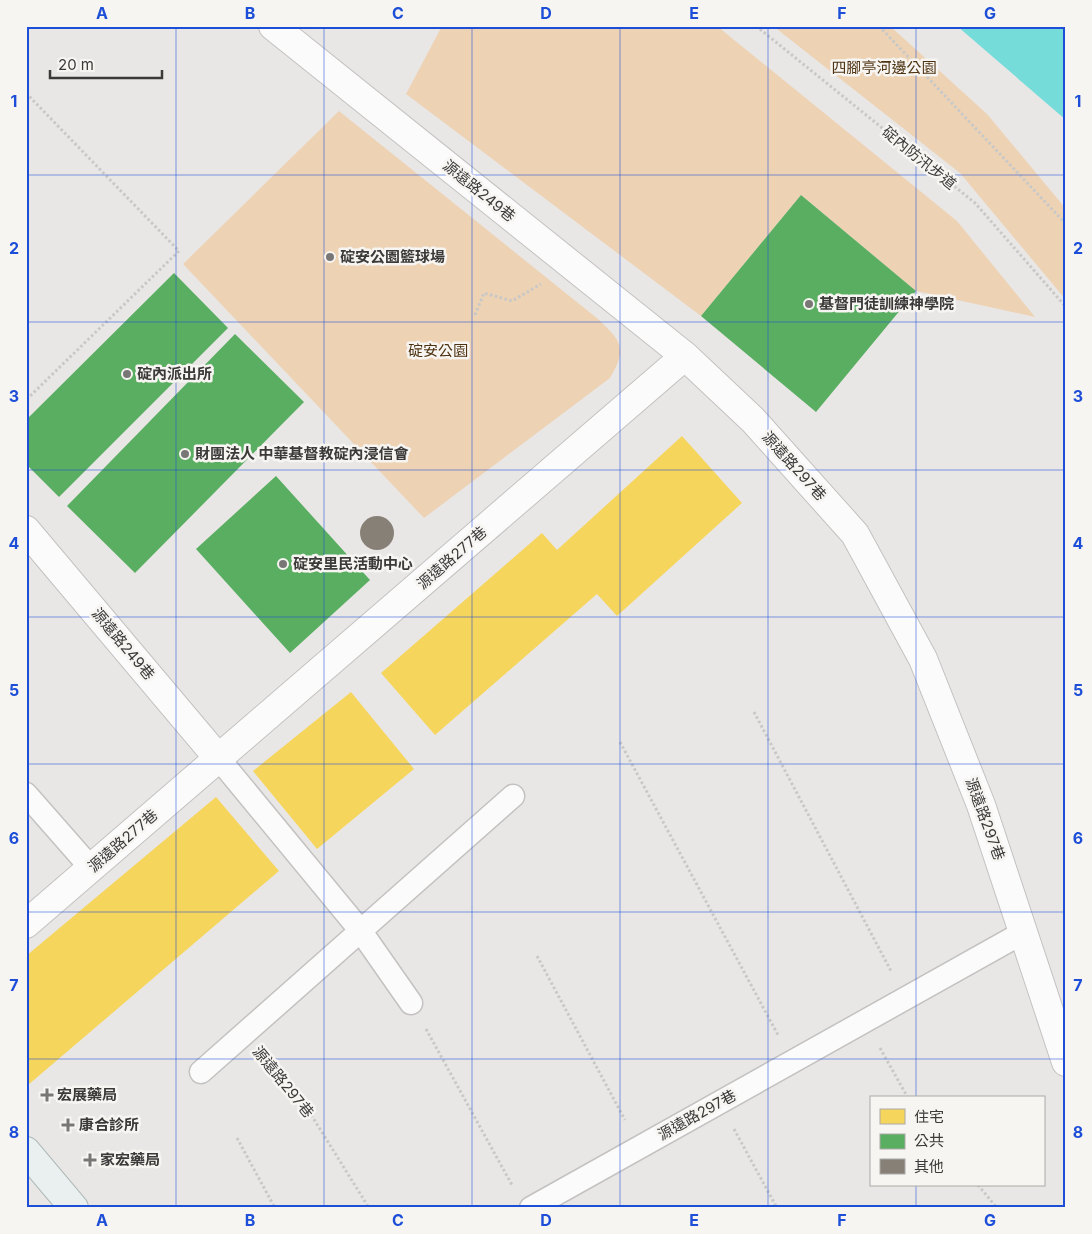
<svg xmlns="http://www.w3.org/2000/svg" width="1092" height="1234" font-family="Inter,'Noto Sans TC',sans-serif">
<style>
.green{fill:#edd2b4}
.water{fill:#76dcd9}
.homes{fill:#f6d55c}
.public{fill:#5aae61}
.building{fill:#878076}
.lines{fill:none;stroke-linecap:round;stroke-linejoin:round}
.service-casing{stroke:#c3c2c1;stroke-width:25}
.minor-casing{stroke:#c3c2c1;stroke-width:30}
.primary-casing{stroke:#aebab8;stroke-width:30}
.path{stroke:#c9c8c8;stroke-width:3;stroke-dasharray:2.5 2.5;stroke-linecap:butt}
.service{stroke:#fcfbfb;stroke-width:22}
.minor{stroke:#fcfbfb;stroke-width:28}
.primary{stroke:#e9f0ef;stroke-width:28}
.grid{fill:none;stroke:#1d4ed8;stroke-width:1;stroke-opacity:0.55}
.poi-dot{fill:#787776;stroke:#f7f5f2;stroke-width:2}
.labels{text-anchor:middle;stroke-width:5;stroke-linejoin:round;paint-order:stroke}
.park-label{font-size:15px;fill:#4e3312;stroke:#f7f5f2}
.street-label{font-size:15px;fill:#3b3a39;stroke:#f7f5f2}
.poi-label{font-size:15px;font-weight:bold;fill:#3b3a39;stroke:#f7f5f2;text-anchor:start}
.neatline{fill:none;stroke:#1d4ed8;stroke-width:2}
.grid-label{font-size:16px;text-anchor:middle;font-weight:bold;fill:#1d4ed8}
</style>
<rect width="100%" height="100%" fill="#e9e7e6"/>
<path class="green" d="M442 26H717L957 221 1035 317 916 291 801 195 701 316 406 94Z
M773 26H890L987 114 1066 209V300L960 173Z
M339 111 598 319C621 341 628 348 610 378L424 518 183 264Z"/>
<path class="water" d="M957 26H1066V120Z"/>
<path class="homes" d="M682 436 742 503 617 616 597 594 435 735 381 673 542 533 557 550Z
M351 692 414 769 317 849 253 771Z
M216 797 279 871 28 1085 26 956Z"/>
<path class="public" d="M801 195 916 291 816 412 701 316Z
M174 273 228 328 59 497 26 464V420Z
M235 334 304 402 135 573 67 506Z
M276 476 370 580 290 653 196 549Z"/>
<path class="building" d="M360 533a17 17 0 1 1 34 0a17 17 0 1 1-34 0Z"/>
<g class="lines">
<defs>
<path id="service" d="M219 759 360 930 411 1003
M26 794 91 868
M201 1072 513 796
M531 1208 1024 932"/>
<path id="minor" d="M273 26 685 356 753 420 855 534 923 659 981 805 1066 1062
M26 530 219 759
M26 924 685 356"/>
<path id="primary" d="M26 1151 74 1208"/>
</defs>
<use href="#service" class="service-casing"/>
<use href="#minor" class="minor-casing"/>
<use href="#primary" class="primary-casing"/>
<path class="path" d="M756 26 975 203 1066 307
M879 26 1066 224
M26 93 179 251 26 400
M475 315 484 293 512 301 541 284
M754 712 891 971
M620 742 778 1035
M537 956 625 1120
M426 1029 512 1185
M880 1048 908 1098
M264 1057 302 1100 369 1208
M734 1129 777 1208
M237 1138 275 1208
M978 1185 997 1208"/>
<use href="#service" class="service"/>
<use href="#minor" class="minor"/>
<use href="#primary" class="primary"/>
</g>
<path class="grid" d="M176 26V1208M324 26V1208M472 26V1208M620 26V1208M768 26V1208M916 26V1098M26 175H1066M26 322H1066M26 470H1066M26 617H1066M26 764H1066M26 912H1066M26 1059H1066M916 1185V1208"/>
<g class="poi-dot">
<circle cx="330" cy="257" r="5"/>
<circle cx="809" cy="304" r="5"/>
<circle cx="127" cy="374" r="5"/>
<circle cx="185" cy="454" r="5"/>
<circle cx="283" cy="564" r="5"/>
<path d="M44.5 1087.5h5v5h5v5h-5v5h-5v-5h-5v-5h5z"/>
<path d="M65.5 1117.5h5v5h5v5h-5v5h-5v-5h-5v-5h5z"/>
<path d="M87.5 1152.5h5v5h5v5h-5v5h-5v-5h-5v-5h5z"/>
</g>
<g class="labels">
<g class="park-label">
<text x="884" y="73">四腳亭河邊公園</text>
<text x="438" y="356">碇安公園</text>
</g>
<g class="street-label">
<text transform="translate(919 158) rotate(39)" y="5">碇內防汛步道</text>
<text transform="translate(479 191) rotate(39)" y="5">源遠路249巷</text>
<text transform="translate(794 466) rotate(48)" y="5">源遠路297巷</text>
<text transform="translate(452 558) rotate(-41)" y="5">源遠路277巷</text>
<text transform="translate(123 644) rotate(50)" y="5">源遠路249巷</text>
<text transform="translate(985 819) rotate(70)" y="5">源遠路297巷</text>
<text transform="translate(123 841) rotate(-41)" y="5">源遠路277巷</text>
<text transform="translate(283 1082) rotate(51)" y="5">源遠路297巷</text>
<text transform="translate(697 1115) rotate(-29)" y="5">源遠路297巷</text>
</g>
<g class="poi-label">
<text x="340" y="262">碇安公園籃球場</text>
<text x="819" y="309">基督門徒訓練神學院</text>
<text x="137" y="379">碇內派出所</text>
<text x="195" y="459">財團法人 中華基督教碇內浸信會</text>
<text x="293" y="569">碇安里民活動中心</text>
<text x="57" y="1100">宏展藥局</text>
<text x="79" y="1130">康合診所</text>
<text x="100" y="1165">家宏藥局</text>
</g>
</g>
<rect width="1092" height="1234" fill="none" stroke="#f7f5f2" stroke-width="55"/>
<rect x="870" y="1096" width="175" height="90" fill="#f7f5f2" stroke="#acaaa8"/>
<rect x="880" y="1109" width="25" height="15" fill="#f6d55c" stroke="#acaaa8"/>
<text x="914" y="1122" font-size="15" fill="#3b3a39">住宅</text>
<rect x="880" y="1134" width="25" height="15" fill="#5aae61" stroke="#acaaa8"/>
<text x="914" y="1146" font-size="15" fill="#3b3a39">公共</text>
<rect x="880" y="1159" width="25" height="15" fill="#878076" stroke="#acaaa8"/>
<text x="914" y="1172" font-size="15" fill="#3b3a39">其他</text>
<path d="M50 70v8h112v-8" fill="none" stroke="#3b3a39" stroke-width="2.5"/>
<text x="58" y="70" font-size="15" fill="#3b3a39" stroke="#f7f5f2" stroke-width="4" paint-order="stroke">20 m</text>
<rect x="28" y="28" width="1036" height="1178" class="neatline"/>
<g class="grid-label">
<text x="102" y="19">A</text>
<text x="250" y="19">B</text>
<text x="398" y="19">C</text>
<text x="546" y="19">D</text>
<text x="694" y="19">E</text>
<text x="842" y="19">F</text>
<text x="990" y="19">G</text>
<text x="14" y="107">1</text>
<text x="1078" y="107">1</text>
<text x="14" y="254">2</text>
<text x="1078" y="254">2</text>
<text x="14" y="402">3</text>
<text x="1078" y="402">3</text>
<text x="14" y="549">4</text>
<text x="1078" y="549">4</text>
<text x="14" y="696">5</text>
<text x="1078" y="696">5</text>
<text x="14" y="844">6</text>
<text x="1078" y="844">6</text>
<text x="14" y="991">7</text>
<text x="1078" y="991">7</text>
<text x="14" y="1138">8</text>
<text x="1078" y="1138">8</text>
<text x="102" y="1226">A</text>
<text x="250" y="1226">B</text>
<text x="398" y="1226">C</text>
<text x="546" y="1226">D</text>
<text x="694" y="1226">E</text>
<text x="842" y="1226">F</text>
<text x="990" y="1226">G</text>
</g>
</svg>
